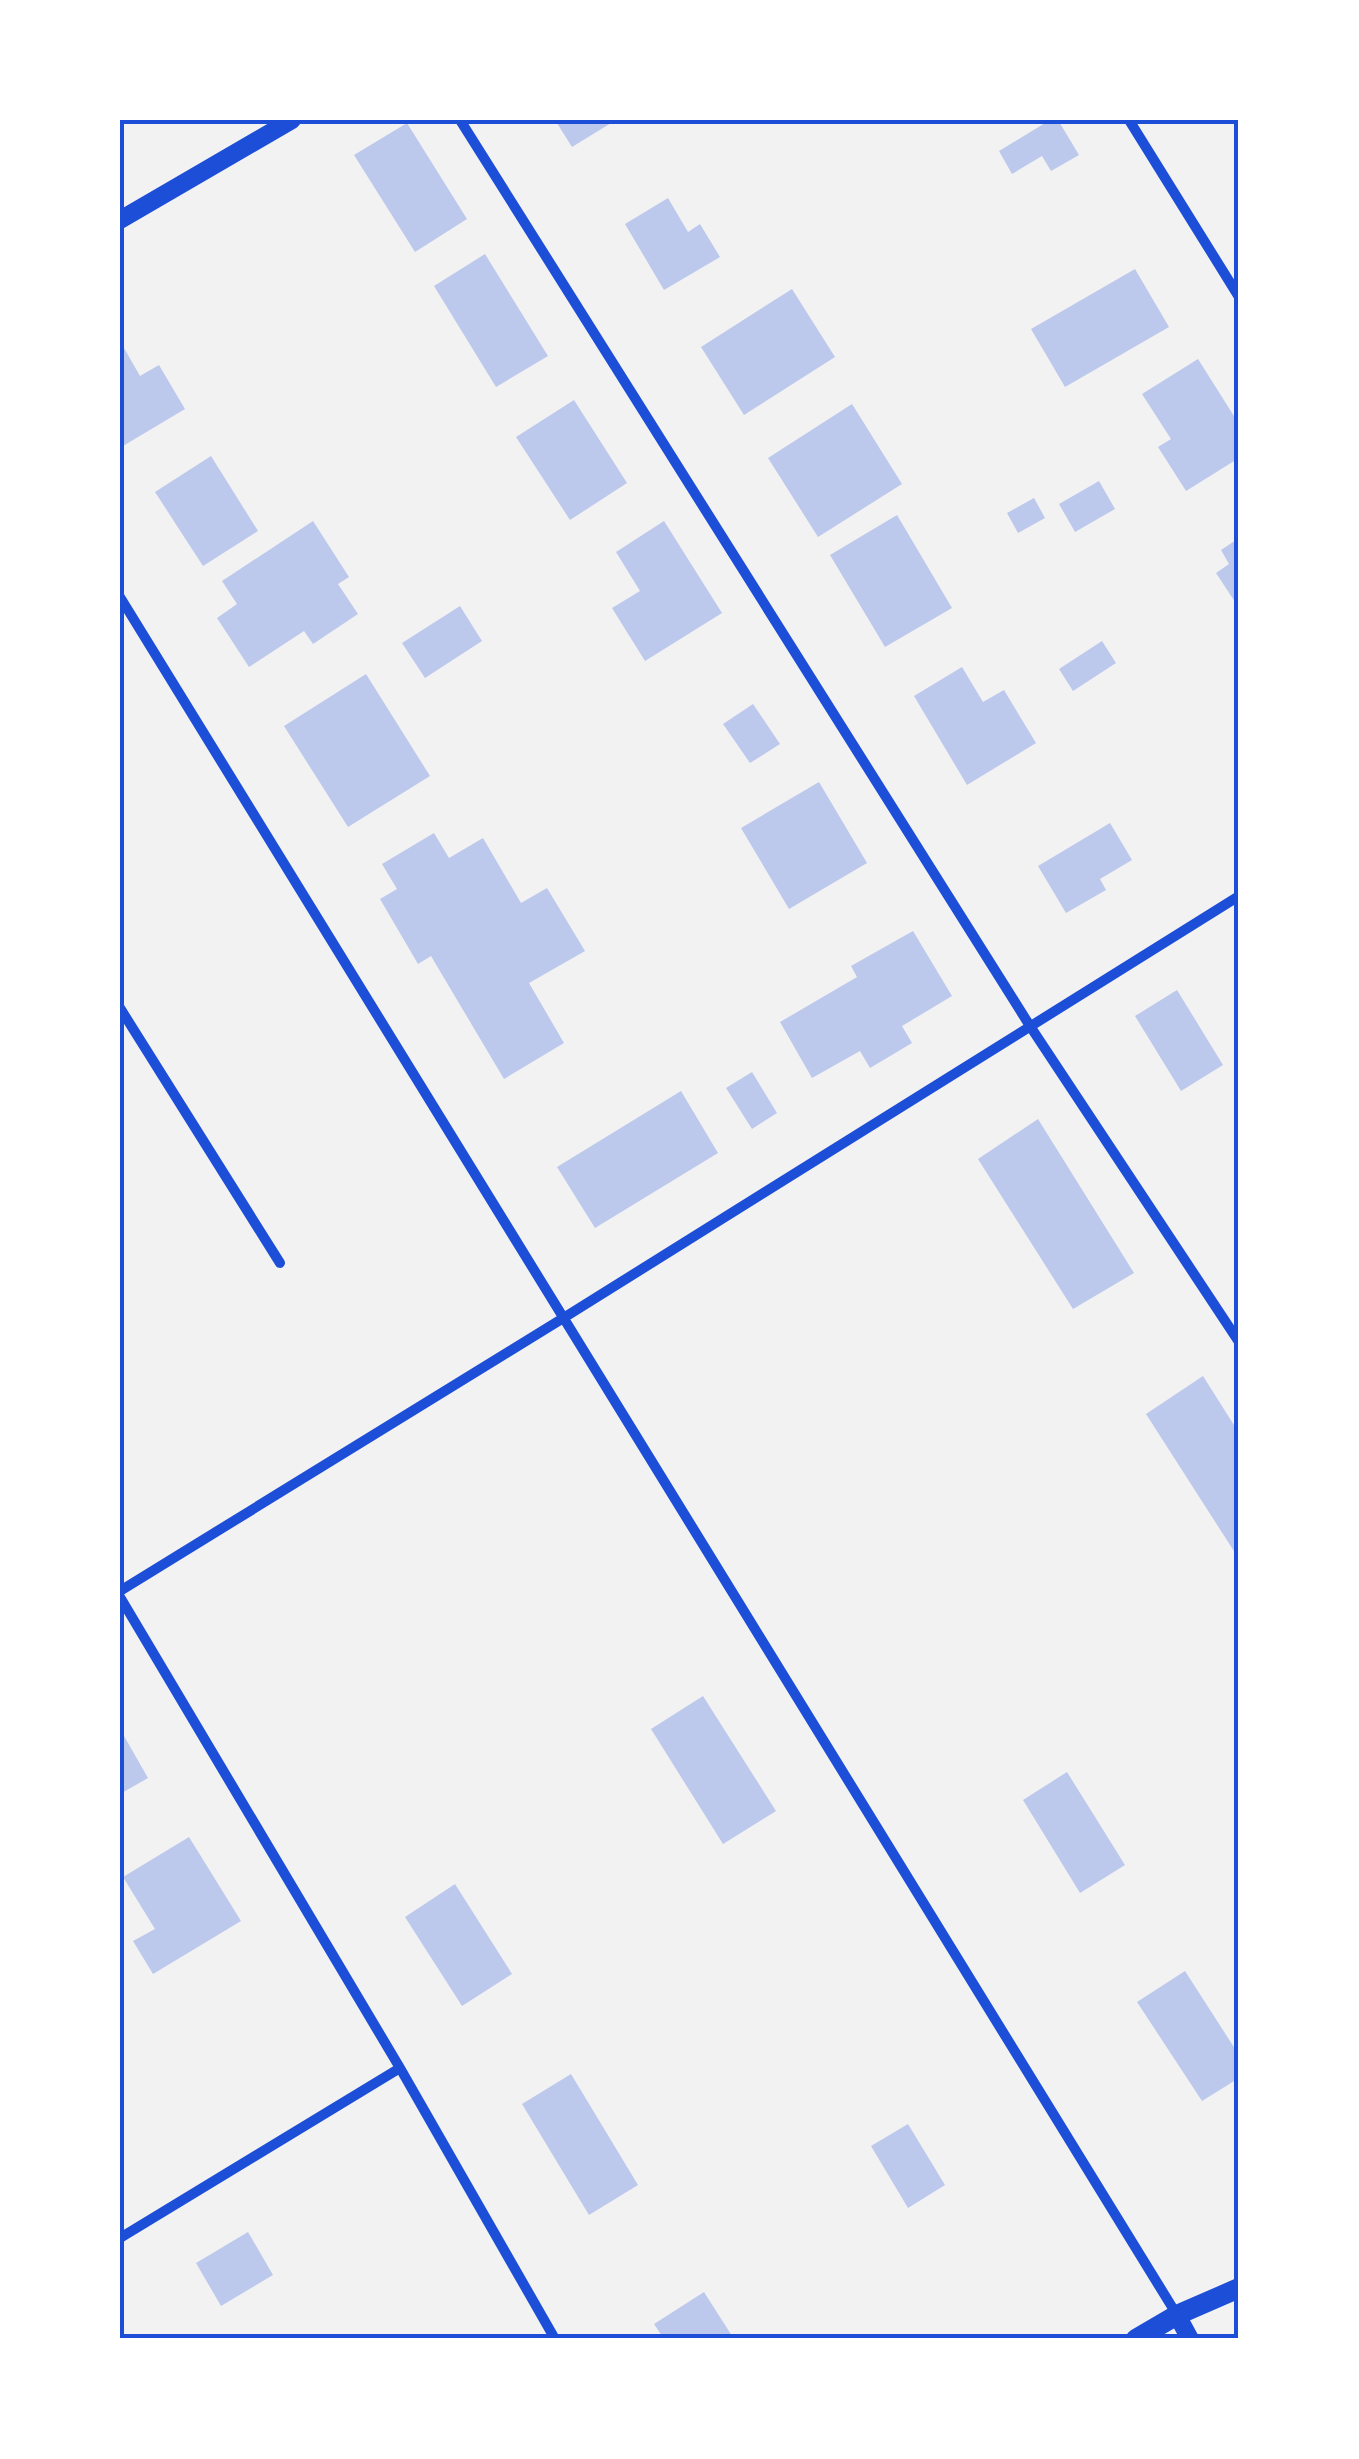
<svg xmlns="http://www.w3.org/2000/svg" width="1359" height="2459" font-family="'Noto Sans',sans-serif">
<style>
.building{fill:#bdc9ec}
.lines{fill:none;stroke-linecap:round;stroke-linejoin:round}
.minor{stroke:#1d4ed8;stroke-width:10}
.tertiary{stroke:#1d4ed8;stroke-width:18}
.secondary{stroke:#1d4ed8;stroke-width:20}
.neatline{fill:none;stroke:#1d4ed8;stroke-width:4}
</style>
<rect width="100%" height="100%" fill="#f2f2f2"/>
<path class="building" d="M555 120H616L572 147Z
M1050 120H1058L1079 155 1051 171 1042 156 1012 174 999 151Z
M407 123 467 219 415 252 354 155Z
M668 198 688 232 700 224 720 257 664 290 625 224Z
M485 254 548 356 496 387 434 286Z
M1135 269 1169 327 1065 387 1031 329Z
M792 289 835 357 744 415 701 347Z
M120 341 140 376 159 365 185 409 123 446 120 440Z
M1198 359 1239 424V458L1186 491 1158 447 1171 439 1142 394Z
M574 400 627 483 570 520 516 437Z
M852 404 902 484 818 537 768 458Z
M211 456 258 531 203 566 155 492Z
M1099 481 1115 509 1075 532 1059 504Z
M1034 498 1045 518 1018 533 1007 513Z
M897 515 952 608 885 647 830 555Z
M313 521 349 577 338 584 358 614 313 644 304 631 249 667 217 618 237 604 222 581Z
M664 521 722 613 645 661 612 608 640 591 616 552Z
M1239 538V608L1216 573 1229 564 1221 550Z
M460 606 482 641 425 678 402 643Z
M1102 641 1116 663 1073 691 1059 669Z
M962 667 983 702 1004 690 1036 743 967 785 914 696Z
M366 674 430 776 348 827 284 726Z
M753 704 780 744 750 763 723 724Z
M819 782 867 863 789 909 741 828Z
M1110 823 1132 860 1100 879 1106 890 1066 913 1038 866Z
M434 833 449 858 483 838 521 903 547 888 585 951 529 983 564 1043 504 1079 431 956 418 964 380 899 397 889 382 864Z
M913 931 952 996 902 1026 912 1043 870 1068 860 1051 812 1078 780 1022 857 977 851 966Z
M1177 990 1223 1065 1181 1091 1135 1016Z
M752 1072 777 1113 752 1129 726 1088Z
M681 1091 718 1153 595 1228 557 1167Z
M1038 1119 1134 1273 1073 1309 978 1159Z
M1203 1376 1239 1433V1559L1146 1414Z
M703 1696 776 1811 723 1844 651 1729Z
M120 1729 148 1778 120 1794Z
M1067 1772 1125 1865 1080 1893 1023 1800Z
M189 1837 241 1921 153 1974 133 1941 155 1929 123 1877Z
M455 1884 512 1974 462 2006 405 1917Z
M1185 1971 1239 2055V2078L1202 2101 1137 2002Z
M571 2074 638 2185 589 2215 522 2104Z
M908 2124 945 2185 908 2208 871 2146Z
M248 2232 273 2275 221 2306 196 2263Z
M704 2292 734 2339H664L654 2324Z"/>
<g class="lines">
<path class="minor" d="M460 120 1030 1026 1239 1342
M1129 120 1239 297
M120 597 1177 2315
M120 1008 280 1263
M120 1591 565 1317 1239 896
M120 1597 400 2068 555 2339
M120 2238 400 2068"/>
<path class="tertiary" d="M120 220 292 120
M1177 2315 1190 2339"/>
<path class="secondary" d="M1136 2339 1177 2315 1239 2288"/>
</g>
<rect width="1359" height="2459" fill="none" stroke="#ffffff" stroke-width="245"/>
<rect x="122" y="122" width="1114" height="2214" class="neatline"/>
</svg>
